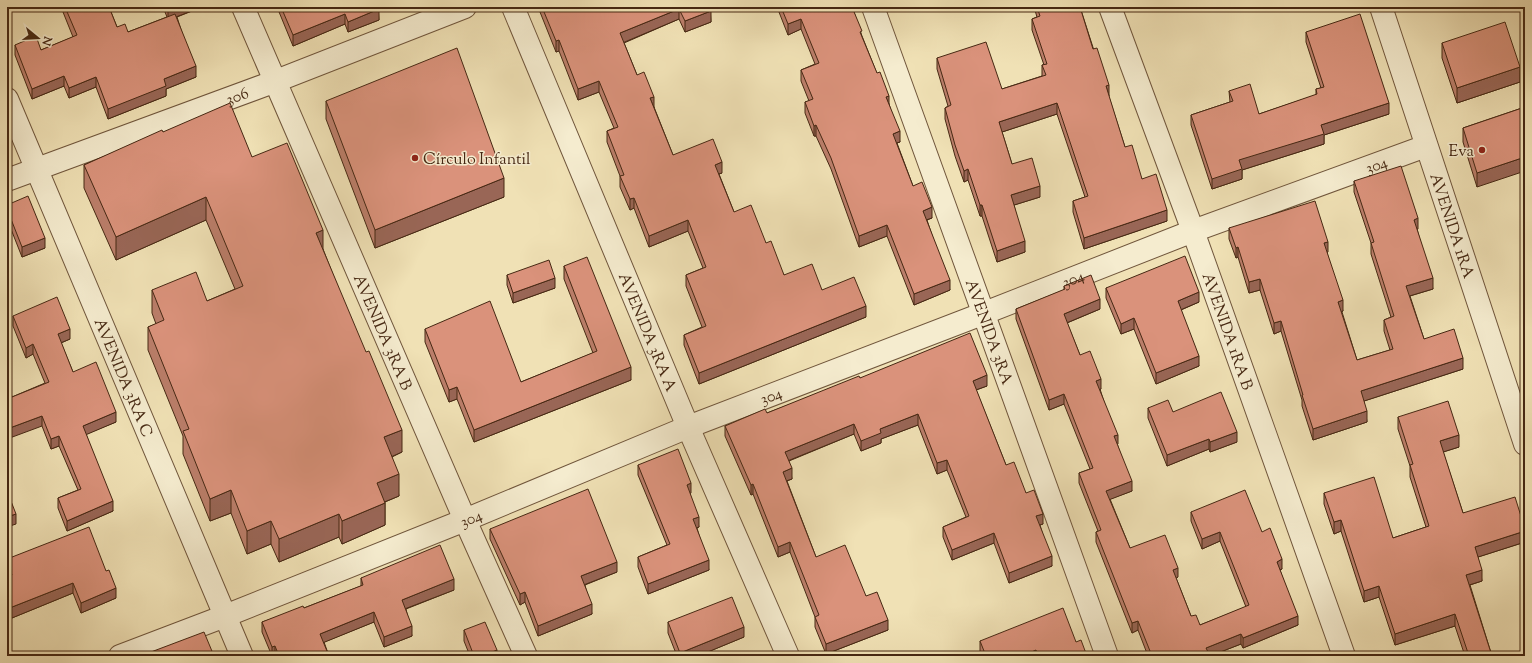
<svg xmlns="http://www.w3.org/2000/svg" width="1532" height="663" font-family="'Sorts Mill Goudy',serif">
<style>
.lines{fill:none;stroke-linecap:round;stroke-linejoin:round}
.minor-casing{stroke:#70563c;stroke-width:24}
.tertiary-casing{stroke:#70563c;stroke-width:24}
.minor{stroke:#f5eccf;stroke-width:22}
.tertiary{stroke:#f5eccf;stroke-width:22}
.wall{fill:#bb7e6a;stroke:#462813}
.shaded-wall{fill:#996656;stroke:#462813}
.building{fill:#da927b;stroke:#462813}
.poi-dot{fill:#8f2418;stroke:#f5eccf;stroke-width:1.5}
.labels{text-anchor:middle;stroke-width:3;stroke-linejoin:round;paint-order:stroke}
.street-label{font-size:16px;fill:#462813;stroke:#f5eccf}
.poi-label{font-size:16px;fill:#462813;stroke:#f5eccf;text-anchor:end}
</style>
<rect width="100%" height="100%" fill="#f0e1b5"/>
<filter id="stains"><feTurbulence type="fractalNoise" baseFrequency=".005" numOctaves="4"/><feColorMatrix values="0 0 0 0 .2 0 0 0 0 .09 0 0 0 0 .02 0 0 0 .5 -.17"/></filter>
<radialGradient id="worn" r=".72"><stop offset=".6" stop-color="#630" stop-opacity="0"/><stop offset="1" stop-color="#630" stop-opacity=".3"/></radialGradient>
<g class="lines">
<defs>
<g id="minor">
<path id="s1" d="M243 7 465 520 526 656"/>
<path id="s2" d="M513 7 688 427 788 656"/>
<path id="s3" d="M873 7 1107 656"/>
<path id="s4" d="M1110 7 1193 231 1344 656"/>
<path id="s5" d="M7 99 242 656"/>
<path id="s6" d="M120 656 225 616 465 520 688 427 982 314 1193 231 1426 146"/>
</g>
<g id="tertiary">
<path id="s7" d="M1381 7 1525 444"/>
<path id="s8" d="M7 180 276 81 465 7"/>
</g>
</defs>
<use href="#minor" class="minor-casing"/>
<use href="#tertiary" class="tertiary-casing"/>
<use href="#minor" class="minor"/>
<use href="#tertiary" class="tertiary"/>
</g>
<path class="wall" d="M61 7H109L117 27 128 32 167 17 163 7H202L177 17 196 77 166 89V96L108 119 96 87 69 98 64 86 32 99 15 55V45L41 50 73 37Z
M277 7H378L379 20 348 32 345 24 293 46Z
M538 7H710L711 22 685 32 679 19 624 43 637 75 654 107 673 155 722 173 719 174 734 212 766 243 784 275 822 290 866 317 699 384 684 345V335L702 327 686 286V275L703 268 688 231 649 247 634 208 630 210 620 187V176L607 142V131L614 128 599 92 578 100 559 51 556 52Z
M777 7H856L853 9 862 36 889 104 900 142 897 143 913 186 932 218 927 220 950 290 914 305 887 236 859 247 831 169 816 136H814L805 113V102L809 101 801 81V70L815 64 801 29 788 35Z
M1034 7H1080L1125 147 1142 179 1167 221 1084 249 1073 212V201L1085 197 1057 114 1002 132 1012 164 1040 197 1014 205 1025 252 997 262 982 216H980L968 180 964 182 955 156 945 119V108L948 106 937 69V58L1002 89 1042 76V65H1044L1032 30V19L1037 17Z
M1306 32 1389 114 1324 135V144L1242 170V179L1212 189 1191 125V115L1230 102 1229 91 1259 114 1316 95V89L1321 88 1306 42Z
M1442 43 1520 82 1457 103 1442 58Z
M326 101 504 197 375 248 326 119Z
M1525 107 1477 187 1463 142V128Z
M163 132 252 157 323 249 402 452 392 457 399 496 385 502V525L342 544 339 537 279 562 271 544 247 554 231 513 210 521 183 454V436L148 350V327L156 324 152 313V290L207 301 235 289 206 220 116 260 84 188V165Z
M1354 181 1418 229H1417L1433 289 1410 296 1424 339 1463 369 1364 401 1367 422 1313 440 1302 406V400L1281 331 1274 334 1260 290 1249 293 1238 257 1236 258 1229 239V228L1328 252 1327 253 1343 311 1342 312 1357 360 1390 350 1384 331V320L1391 317 1371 254V243L1354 192Z
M7 205 45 248 22 257 7 219Z
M564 266 631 380 474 442 457 399 449 402 425 342V329L521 382 593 353 564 279Z
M507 275 555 288 513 303 507 285Z
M1064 286 1100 309 1067 323 1080 355 1101 389H1100L1132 491 1110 499 1130 548 1178 577 1176 578 1191 616 1200 625 1246 607 1220 541 1202 549 1191 521V512L1262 532 1282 569 1280 570 1298 625 1243 648 1241 644 1210 656H1148L1138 630 1132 633 1096 542V532L1098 531 1079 483V473L1090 469 1064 404 1049 410 1016 319V309L1064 290Z
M1106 288 1199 302 1181 310 1199 366 1156 384 1134 329 1121 334 1106 298Z
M13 316 70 339 61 343 73 372 116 422 86 434 113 511 67 531 58 508V498L78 490 59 446 51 449 42 426 12 397 45 383 33 354 26 358 13 326Z
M860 378 987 386 976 390 1006 465 1026 493 1043 524 1040 525 1052 566 1009 583 994 543 952 560 943 537V527L966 517 947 470 937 474 918 425 881 439V443L861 451 854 434 789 461 792 479 787 481 816 557 866 596 888 630 826 654 815 627V617L790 552 778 557 753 494 751 495 725 436V426L767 413Z
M1148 408 1173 412 1237 442 1210 452 1209 449 1167 466 1148 418Z
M1398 417 1459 447 1443 452 1463 513 1525 529V542L1478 557 1482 581 1470 585 1492 656H1465L1455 626 1395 645 1379 597 1364 602 1341 531 1334 534 1324 504V493L1393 538 1426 527 1410 477V466L1398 429Z
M638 465 691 493 690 494 699 527 697 528 709 570 648 594 638 567V557L667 545 638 475Z
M490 529 617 572 585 585 592 614 538 636 525 602 520 605 490 539Z
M7 559 116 598 81 613 73 593 7 620V576H8L7 574Z
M361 578 454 590 406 609 412 636 384 647 374 622 324 642 329 656H272L262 632V622L304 608 361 586Z
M668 622 744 637 698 656H677L668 633Z
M464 630 497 656H470L464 641Z
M980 641 1076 642 1087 656H981L980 653Z"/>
<path class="shaded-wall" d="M177 7H202L168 20V10Z
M379 9V20L348 32V22Z
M679 9V19L620 44V33Z
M711 11V22L685 32V21Z
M345 14V24L293 46V35Z
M801 19V29L788 35V24Z
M559 40V51L556 52V41Z
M196 66V77L166 89V96L108 119V109L164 79Z
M1520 67V82L1457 103V88Z
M64 76V86L32 99V89Z
M96 77V87L69 98V88Z
M599 81V92L578 100V89Z
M1109 85V96L1106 86Z
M889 96V106L886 97Z
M654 97V108L650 98Z
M1057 103V114L999 133V122Z
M1389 103V114L1324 135V144L1242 170V179L1212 189V179L1239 160 1321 125Z
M816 125V136H814V126Z
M900 131V142L893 144V134Z
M1525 157V171L1477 187V173Z
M722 162V173L715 175V165Z
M968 169V180L964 182V171Z
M504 178V197L375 248V230Z
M1040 186V197L1011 206V195Z
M206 197V220L116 260V237Z
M634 198V208L630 210V199Z
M980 205H982V216H980Z
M932 207V218L923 221V211Z
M1167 210V221L1084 249V238Z
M1418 218V229L1414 230V220Z
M688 220V231L649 247V236Z
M887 225V236L859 247V236Z
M323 230V252L316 233Z
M45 238V248L22 257V247Z
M1025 241V252L997 262V251Z
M1328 242V252L1324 254V243Z
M1238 247V257L1236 258V248Z
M555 278V288L513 303V293Z
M1433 278V289L1406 297V286Z
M1260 279V290L1249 293V282Z
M950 280V290L914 305V294Z
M1199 292V302L1178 311V301Z
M1100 299V309L1064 324V314Z
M1343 300V311L1338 313V302Z
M866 306V317L699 384V373Z
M1134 318V329L1121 334V324Z
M1281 321V331L1274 334V323Z
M70 329V339L58 344V334Z
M33 344V354L26 358V348Z
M1199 356V366L1156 384V373Z
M1463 358V369L1361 402V391Z
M631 367V380L474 442V430Z
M987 375V386L973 391V381Z
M1101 379V389L1096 391V381Z
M457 387V399L449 402V390Z
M1064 394V404L1049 410V400Z
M1367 411V422L1313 440V429Z
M116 412V422L83 436V426Z
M918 414V425L881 439V443L861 451V441L880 429Z
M42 416V426L7 439V429Z
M854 424V434L785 462V452Z
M402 430V452L384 460V437Z
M1237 432V442L1210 452V442Z
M1118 435V444L1114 446V436Z
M1459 435V447L1440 453V441Z
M59 436V446L51 449V439Z
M1209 439V449L1167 466V455Z
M947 460V470L937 474V463Z
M792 468V479L783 482V472Z
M399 474V496L377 505V483Z
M1132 481V491L1106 501V491Z
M691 483V493L687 495V485Z
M753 484V494L751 495V485Z
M231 490V513L210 521V499Z
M113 501V511L67 531V521Z
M385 503V525L342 544V521Z
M16 514V524L7 527V517Z
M339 514V537L279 562V539Z
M1043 514V524L1036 526V516Z
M699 517V527L693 529V519Z
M1341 520V531L1334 534V522Z
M271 521V544L247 554V531Z
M1525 531V542L1475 558V547Z
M1220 532V541L1202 549V539Z
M994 533V543L952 560V550Z
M790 542V552L778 557V547Z
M1052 556V566L1009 583V573Z
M1282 559V569L1277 571V562Z
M709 560V570L648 594V584Z
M617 562V572L581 586V576Z
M1178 568V577L1173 580V570Z
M1482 570V581L1466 586V575Z
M454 579V590L402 610V600Z
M73 583V593L7 620V609Z
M1379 586V597L1364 602V591Z
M116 588V598L81 613V603Z
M525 592V602L520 605V594Z
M592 604V614L538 636V626Z
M374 612V622L320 644V634Z
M1455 614V626L1395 645V634Z
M1298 616V625L1243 648V638Z
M888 620V630L826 654V644Z
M1138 621V630L1132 633V623Z
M412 626V636L384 647V637Z
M744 627V637L698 656H680V653Z
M1241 634V644L1210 656H1206V648Z
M275 646V656H272V647Z
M9 649V656H7V650Z
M497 650V656H492V652Z
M1036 650V656H1022Z"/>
<path class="building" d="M65 7H109L117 27 125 24 128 32 175 14 196 66 164 79 166 86 108 109 96 77 69 88 64 76 32 89 15 45 36 36 41 50 77 35Z
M167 7H177L168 10Z
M281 7H378L379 9 348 22 345 14 293 35Z
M542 7H710L711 11 685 21 679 9 620 33 637 75 644 72 654 97 650 98 673 155 713 139 722 162 715 165 734 212 751 205 766 243 771 241 784 275 812 264 822 290 854 277 866 306 699 373 684 335 706 326 686 275 706 267 688 220 649 236 634 198 630 199 620 176 624 175 607 131 618 127 599 81 578 89 559 40 556 41Z
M781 7H852L862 31 860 32 877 73 880 72 889 96 886 97 900 131 893 134 913 186 922 182 932 207 923 211 950 280 914 294 887 225 859 236 831 158 816 125 814 126 805 102 813 99 801 70 819 63 801 19 788 24Z
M1037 7H1080L1093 49 1097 48 1109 85 1106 86 1125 147 1132 145 1142 179 1156 174 1167 210 1084 238 1073 201 1088 196 1057 103 999 122 1012 164 1032 158 1040 186 1011 195 1025 241 997 251 982 205H980L968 169 964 171 955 145 945 108 951 105 937 58 986 42 1002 89 1046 75 1042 65 1047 64 1032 19 1040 16Z
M1360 14 1389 103 1321 125 1324 134 1239 160 1242 169 1212 179 1191 115 1233 101 1229 91 1250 84 1259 114 1317 94 1316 89 1324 87 1306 32Z
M1505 22 1520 67 1457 88 1442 43Z
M457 48 504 178 375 230 326 101Z
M230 103 252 157 287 143 323 230 316 233 366 352 369 351 402 430 384 437 399 474 377 483 385 503 342 521 339 514 279 539 271 521 247 531 231 490 210 499 183 431 189 429 148 327 164 320 152 290 196 272 207 301 243 286 206 197 116 237 84 165 162 130 163 132Z
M1525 107V157L1477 173 1463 128Z
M1401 166 1418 218 1414 220 1433 278 1406 286 1424 339 1454 329 1463 358 1361 391 1367 411 1313 429 1302 395H1303L1281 321 1274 323 1260 279 1249 282 1238 247 1236 248 1229 228 1315 201 1328 242 1324 243 1343 300 1338 302 1357 360 1393 349 1384 320 1394 316 1371 243 1374 242 1354 181Z
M28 196 45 238 22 247 7 209V205Z
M1185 256 1199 292 1178 301 1199 356 1156 373 1134 318 1121 324 1106 288Z
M587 257 631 367 474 430 457 387 449 390 425 329 490 301 521 382 597 351 564 266Z
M549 260 555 278 513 293 507 275Z
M1091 275 1100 299 1064 314 1080 355 1090 351 1101 379 1096 381 1118 435 1114 436 1132 481 1106 491 1130 548 1165 535 1178 568 1173 570 1191 616 1196 615 1200 625 1249 605 1220 532 1202 539 1191 512 1245 490 1262 532 1270 528 1282 559 1277 562 1298 616 1243 638 1241 634 1206 648 1210 656H1152L1138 621 1132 623 1096 532 1101 530 1079 473 1093 468 1064 394 1049 400 1016 309 1065 289 1064 286Z
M57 297 70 329 58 334 73 372 96 362 116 412 83 426 113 501 67 521 58 498 81 489 59 436 51 439 42 416 7 429V395L11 393 12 397 49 382 33 344 26 348 13 316Z
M970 333 987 375 973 381 1006 465 1014 462 1026 493 1034 490 1043 514 1036 516 1052 556 1009 573 994 533 952 550 943 527 969 516 947 460 937 463 918 414 880 429 881 433 861 441 854 424 785 452 792 468 783 472 816 557 845 545 866 596 877 592 888 620 826 644 815 617 819 615 790 542 778 547 753 484 751 485 725 426 765 409 767 413 859 376 860 378Z
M1221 392 1237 432 1210 442 1209 439 1167 455 1148 408 1168 400 1173 412Z
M1448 401 1459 435 1440 441 1463 513 1515 497 1525 529V531L1475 547 1482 570 1466 575 1492 656H1469L1455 614 1395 634 1379 586 1364 591 1341 520 1334 522 1324 493 1374 477 1393 538 1429 526 1410 465 1413 464 1398 417Z
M678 449 691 483 687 485 699 517 693 519 709 560 648 584 638 557 670 544 638 465Z
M588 489 617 562 581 576 592 604 538 626 525 592 520 594 490 529Z
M7 491 16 514 7 517Z
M89 527 106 571 109 570 116 588 81 603 73 583 7 609V576L12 575 7 564V559Z
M440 545 454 579 402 600 412 626 384 637 374 612 320 634 329 656H279L275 646 272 647 262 622 303 606 304 608 363 585 361 578Z
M732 597 744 627 680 653 668 622Z
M1063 608 1076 642 1081 640 1087 656H1038L1036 650 1022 656H986L980 641Z
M485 622 497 650 492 652 494 656H474L464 630Z
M204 632 214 656H142L143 655Z
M7 640 9 649 7 650Z
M383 653 384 656H376Z"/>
<g class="poi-dot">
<circle cx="1482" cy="150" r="4"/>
<circle cx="415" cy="158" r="4"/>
</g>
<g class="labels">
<g class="street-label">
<text dy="6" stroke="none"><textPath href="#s8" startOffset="245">306</textPath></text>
<text dy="6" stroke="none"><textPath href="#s6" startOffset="1349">304</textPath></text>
<text dy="6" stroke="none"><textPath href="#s7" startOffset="230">AVENIDA 1RA</textPath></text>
<text dy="6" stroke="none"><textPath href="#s6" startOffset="1025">304</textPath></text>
<text dy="6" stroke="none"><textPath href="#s4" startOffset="345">AVENIDA 1RA B</textPath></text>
<text dy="6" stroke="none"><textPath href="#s1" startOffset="354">AVENIDA 3RA B</textPath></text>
<text dy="6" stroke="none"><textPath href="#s2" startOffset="352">AVENIDA 3RA A</textPath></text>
<text dy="6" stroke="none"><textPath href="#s3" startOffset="345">AVENIDA 3RA</textPath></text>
<text dy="6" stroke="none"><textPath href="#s5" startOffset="302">AVENIDA 3RA C</textPath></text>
<text dy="6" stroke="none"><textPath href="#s6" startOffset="701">304</textPath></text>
<text dy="6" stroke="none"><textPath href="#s6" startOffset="377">304</textPath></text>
</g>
<g class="poi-label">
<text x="1474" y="156">Eva</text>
<text x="423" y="164" text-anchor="start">Círculo Infantil</text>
</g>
</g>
<rect width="1532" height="663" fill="none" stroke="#f0e1b5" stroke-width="24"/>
<rect x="8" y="8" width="1516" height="647" fill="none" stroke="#462813" stroke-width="2"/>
<rect x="12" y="12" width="1508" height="639" fill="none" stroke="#462813"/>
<g transform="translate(38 38) rotate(108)" stroke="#f5eccf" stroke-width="3" paint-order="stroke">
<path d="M0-3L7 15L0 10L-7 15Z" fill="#462813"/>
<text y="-6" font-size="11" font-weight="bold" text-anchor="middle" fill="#462813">N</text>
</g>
<rect width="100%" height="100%" filter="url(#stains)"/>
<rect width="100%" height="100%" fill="url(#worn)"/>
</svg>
